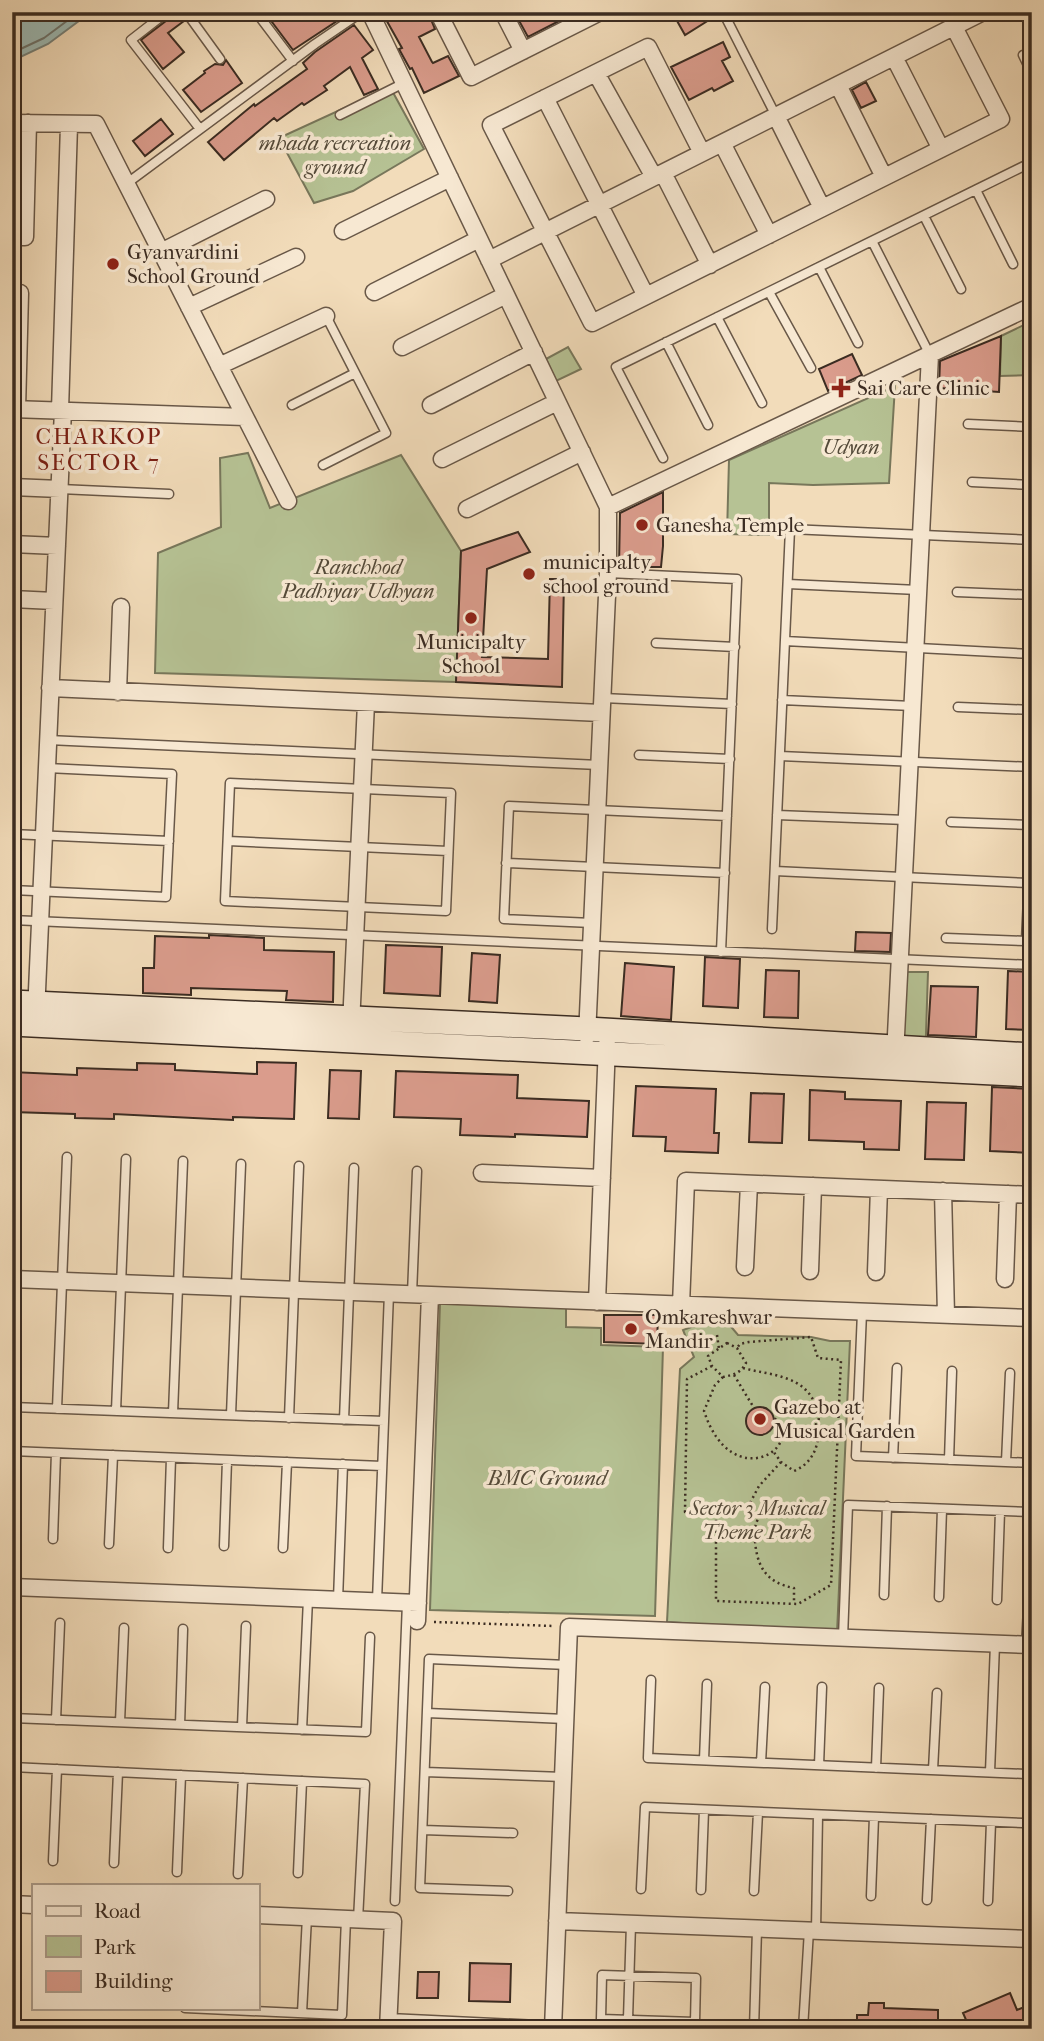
<svg xmlns="http://www.w3.org/2000/svg" width="1044" height="2041" font-family="'IM FELL French Canon',serif">
<style>
.green{fill:#b6c294;stroke:#78775b;stroke-width:2}
.water{fill:#9cbab5;stroke:#75817a;stroke-width:2}
.lines{fill:none;stroke-linecap:round;stroke-linejoin:round}
.shore{stroke:#6c736c;stroke-width:2}
.building{fill:#da9c8c;stroke:#3b2c22;stroke-width:2}
.lane-casing{stroke:#695848;stroke-width:11}
.street-casing{stroke:#695848;stroke-width:19}
.secondary-casing{stroke:#3b2c22;stroke-width:26}
.path{stroke:#3b2c22;stroke-width:2.5;stroke-dasharray:2 3.5;stroke-linecap:butt}
.lane{stroke:#f7e8d2;stroke-width:8}
.street{stroke:#f7e8d2;stroke-width:16}
.secondary{stroke:#f7e8d2;stroke-width:23}
.poi-dot{fill:#8f2418;stroke:#f7e8d2;stroke-width:2.5}
.labels{text-anchor:middle;stroke-width:7;stroke-linejoin:round;paint-order:stroke}
.park-label{font-size:21px;font-style:italic;fill:#544a39;stroke:#f7e8d2}
.poi-label{font-size:21px;fill:#3b2c22;stroke:#f7e8d2;text-anchor:start}
.neighbourhood-label{font-size:23px;letter-spacing:2px;fill:#7a1f14;stroke:#f7e8d2}
</style>
<rect width="100%" height="100%" fill="#f2dcba"/>
<filter id="stains"><feTurbulence type="fractalNoise" baseFrequency=".00286" numOctaves="4"/><feColorMatrix values="0 0 0 0 .2 0 0 0 0 .09 0 0 0 0 .02 0 0 0 .5 -.17"/></filter>
<radialGradient id="worn" r=".72"><stop offset=".6" stop-color="#630" stop-opacity="0"/><stop offset="1" stop-color="#630" stop-opacity=".3"/></radialGradient>
<path class="green" d="M390 87 424 149 353 191 314 203 279 138Z
M1032 321V375L1000 376 1001 336Z
M568 347 581 369 556 381 546 359Z
M895 386 889 483 813 485 769 483V535L727 534 729 460Z
M248 453 270 508 401 455 461 551 456 682 155 673 158 553 221 527 220 458Z
M904 972H928L925 1064 900 1061Z
M440 1303 566 1307V1327L601 1328V1345L663 1347 655 1616 430 1610Z
M722 1316 738 1335 811 1337 830 1341H850L837 1633 667 1622 680 1369 694 1357 683 1330Z"/>
<path class="water" d="M12 12H91L48 44 12 61Z"/>
<g class="lines">
<path class="shore" d="M12 53 44 38 79 12"/>
</g>
<path class="building" d="M173 12H180L184 21 168 33 184 52 163 69 141 40 171 17Z
M285 12H345L346 15 293 50 272 22Z
M390 12H428L435 29 419 37 432 62 433 63 448 56 459 76 424 93 412 68 410 69 399 49 402 48 384 16Z
M526 12H564L567 17 528 37 517 17Z
M672 12H717V15L685 35Z
M354 25 373 50 362 58 378 89 364 95 350 67 324 86 327 90 304 105 302 103 277 121 274 118 224 160 208 142 254 104 255 106 307 69 303 63 315 52Z
M723 42 730 57 722 61 733 81 714 91 712 88 689 100 671 67Z
M226 60 242 83 201 112 183 90 205 73 204 71 215 64 223 65Z
M866 82 876 101 861 108 852 90Z
M161 119 173 134 145 156 133 141Z
M1001 336 999 392 939 388 940 361Z
M852 354 862 375 828 391 819 369Z
M663 492V546L661 567H619L620 513Z
M518 532 530 552 487 569 482 657 548 659 550 579H564L562 687 456 682 461 551Z
M856 932 891 933 890 952 855 951Z
M209 935 264 938V950L334 952 333 1002 286 1000 287 991 191 988V995L143 993V968H154L155 936 209 938Z
M386 945 442 947 440 996 384 993Z
M472 953 500 955 497 1003 469 1001Z
M705 957 740 959 738 1008 703 1006Z
M625 963 674 967 671 1020 621 1016Z
M766 970 799 971 798 1018 764 1017Z
M1008 971 1032 972V1030L1006 1029Z
M931 986 978 987 976 1037 928 1035Z
M257 1062 296 1063 294 1119 233 1117V1120L114 1114V1119L75 1118V1114L12 1112V1072L77 1075V1068L137 1070V1063L175 1064V1070L257 1074Z
M330 1070 361 1071 359 1119 328 1118Z
M396 1071 518 1075 517 1098 589 1101 587 1137 515 1134V1137L460 1135 461 1119 394 1117Z
M636 1086 716 1089 714 1133H719L718 1153 665 1151 666 1137 633 1136Z
M992 1087 1032 1089V1153L990 1151Z
M810 1090 845 1092V1099L901 1101 899 1150 864 1149V1142L809 1140Z
M751 1093 784 1094 782 1143 749 1142Z
M927 1102 966 1103 964 1160 925 1159Z
M604 1315H658L657 1344 604 1342Z
M746 1421a14 14 0 1 1 28 0a14 14 0 1 1-28 0Z
M470 1963 511 1964 510 2002 469 2001Z
M418 1972H439L438 1998H417Z
M1010 1993 1017 2010 1032 2004V2029H1017L1015 2023 1002 2029H970L963 2013Z
M869 2003H884V2008L938 2010V2029H857V2015H868Z"/>
<g class="lines">
<defs>
<path id="lane" d="M167 12 131 40 200 129
M186 12 220 59
M256 12 293 61
M723 12 776 116
M1023 55 1032 74
M340 115 404 83
M126 184 315 44 362 12
M976 190 1013 264
M924 216 961 289
M872 241 930 355
M819 267 858 343
M769 292 811 368
M717 317 762 403
M666 342 708 425
M292 405 355 373
M968 424 1032 427
M663 458 616 367 1026 165 1032 176
M323 465 386 433 326 316
M972 482 1032 485
M60 489 169 494
M608 573 737 579 721 952
M788 584 918 590
M957 592 1032 595
M785 641 1032 654
M656 643 735 647
M603 698 732 704
M782 700 912 706
M958 707 1032 710
M48 740 599 765
M639 755 730 759
M780 756 1032 767
M230 783 451 793 446 911 225 901Z
M777 815 906 820
M951 822 1031 825
M12 834 169 841
M228 841 448 851
M506 863 725 873
M775 871 1029 883
M12 890 166 897 172 774 47 768
M12 920 1032 965
M592 923 504 919 509 806 727 816
M772 929 790 529 1032 540
M946 938 1026 941 1032 813
M412 1294 417 1171
M862 1312 856 1456 1032 1463
M12 1407 384 1421
M57 1409 67 1157
M116 1411 126 1159
M173 1413 183 1161
M231 1415 241 1164
M289 1418 299 1166
M344 1420 354 1168
M12 1451 382 1466
M893 1458 897 1368
M949 1460 952 1371
M1006 1462 1010 1373
M53 1539 56 1453
M109 1544 113 1455
M224 1546 227 1460
M168 1548 171 1458
M283 1548 287 1462
M884 1595 887 1506
M939 1597 942 1509
M338 1600 343 1464
M997 1600 1000 1511
M377 1601 389 1293
M843 1638 848 1505 1032 1512
M651 1680 648 1758 1025 1774
M427 1713 565 1719
M12 1718 366 1732 370 1637
M56 1720 60 1623
M120 1722 124 1628
M180 1725 183 1629
M242 1727 246 1626
M302 1730 308 1599
M704 1760 707 1684
M761 1763 765 1687
M819 1765 822 1687
M12 1767 365 1784 358 1920
M876 1768 879 1688
M933 1770 937 1693
M425 1772 563 1777
M990 1772 995 1644
M423 1830 513 1833
M53 1861 57 1769
M114 1863 118 1772
M177 1872 181 1775
M298 1873 302 1781
M238 1874 243 1778
M641 1889 645 1807 1023 1823
M701 1890 704 1810
M508 1891 420 1888 429 1659 568 1665
M754 1891 758 1812
M871 1896 874 1817
M927 1900 931 1819
M395 1901 407 1603
M988 1901 991 1822
M816 1931 818 1815
M185 2008 342 2015 346 1919
M302 2013 307 1917
M628 2019 631 1924
M694 2029 695 2022 696 1978 602 1975 601 2019 695 2022
M754 2029 757 1929
M803 2029 809 1930"/>
<path id="street" d="M370 12 608 507V573L587 1036
M438 12 471 77 600 12
M503 12 523 51
M894 57 941 149
M596 73 654 177
M838 85 884 177
M545 98 646 296
M776 116 822 208
M12 123 96 124 288 501
M722 143 769 235
M702 153 648 47 491 125 592 323 1001 119 954 27
M663 173 710 265
M343 231 450 178
M12 237H25L28 123
M161 252 266 199
M489 260 983 12
M374 292 479 239
M12 293H20L17 409
M189 307 296 257
M402 347 506 295
M219 366 326 316
M431 405 534 352
M12 409 245 417
M60 410 69 125
M442 459 557 402
M12 487 60 489
M608 507 1032 306
M467 509 582 452
M12 544 57 546
M12 599 54 601
M50 688 601 713
M118 692 121 607
M36 1013 63 410
M351 1025 366 703
M895 1055 930 355
M482 1173 602 1178
M943 1191 946 1315
M745 1267 749 1184
M810 1271 813 1186
M876 1272 879 1189
M12 1279 1032 1318
M1005 1279 1008 1194
M597 1302 607 1044
M681 1305 686 1181 1032 1195
M12 1587 418 1603
M417 1621 430 1295
M1030 1645 1032 1609
M12 1904 33 1905
M257 1915 393 1921 388 2029
M557 1921 1032 1939
M389 2022 538 2029
M553 2029 569 1627 1032 1645"/>
<path id="secondary" d="M12 1002 587 1029 1032 1055
M12 1024 1032 1075"/>
</defs>
<use href="#lane" class="lane-casing"/>
<use href="#street" class="street-casing"/>
<use href="#secondary" class="secondary-casing"/>
<path class="path" d="M717 1335 719 1349
M727 1343 737 1348 746 1363C741 1373 733 1375 723 1377L712 1366 708 1356Z
M712 1366 687 1379 685 1512 716 1514V1601L798 1604 831 1585 841 1360 818 1358 811 1337 749 1342 740 1344 737 1348
M743 1368C757 1372 772 1373 785 1378 814 1387 822 1411 818 1438 816 1454 808 1465 794 1471L781 1462 773 1451
M734 1375 754 1408
M723 1377 715 1385 704 1411C732 1497 809 1445 773 1417
M781 1462 759 1486 749 1505 758 1519C754 1527 755 1532 755 1541 757 1566 766 1583 794 1588V1602
M716 1514 747 1506
M434 1622 554 1626"/>
<use href="#lane" class="lane"/>
<use href="#street" class="street"/>
<use href="#secondary" class="secondary"/>
</g>
<g class="poi-dot">
<circle cx="113" cy="264" r="7"/>
<path d="M837.5 377.5h7v7h7v7h-7v7h-7v-7h-7v-7h7z"/>
<circle cx="642" cy="525" r="7"/>
<circle cx="529" cy="574" r="7"/>
<circle cx="471" cy="618" r="7"/>
<circle cx="631" cy="1329" r="7"/>
<circle cx="760" cy="1419" r="7"/>
</g>
<g class="labels">
<g class="park-label">
<text x="335" y="150">mhada recreation<tspan x="335" dy="24">ground</tspan></text>
<text x="851" y="454">Udyan</text>
<text x="358" y="574">Ranchhod<tspan x="358" dy="24">Padhiyar Udhyan</tspan></text>
<text x="547" y="1485">BMC Ground</text>
<text x="757" y="1515">Sector 3 Musical<tspan x="757" dy="24">Theme Park</tspan></text>
</g>
<g class="poi-label">
<text x="127" y="259">Gyanvardini<tspan x="127" dy="24">School Ground</tspan></text>
<text x="857" y="395">Sai Care Clinic</text>
<text x="656" y="532">Ganesha Temple</text>
<text x="543" y="569">municipalty<tspan x="543" dy="24">school ground</tspan></text>
<text x="471" y="649" text-anchor="middle">Municipalty<tspan x="471" dy="24">School</tspan></text>
<text x="645" y="1324">Omkareshwar<tspan x="645" dy="24">Mandir</tspan></text>
<text x="774" y="1414">Gazebo at<tspan x="774" dy="24">Musical Garden</tspan></text>
</g>
<g class="neighbourhood-label">
<text x="99" y="444">CHARKOP<tspan x="99" dy="26">SECTOR 7</tspan></text>
</g>
</g>
<rect width="1044" height="2041" fill="none" stroke="#f2dcba" stroke-width="42"/>
<rect x="14" y="14" width="1016" height="2013" fill="none" stroke="#3b2c22" stroke-width="3.5"/>
<rect x="21" y="21" width="1002" height="1999" fill="none" stroke="#3b2c22" stroke-width="2"/>
<rect x="32" y="1884" width="228" height="126" fill="#f7e8d2" stroke="#ac9d8c" stroke-width="2"/>
<rect x="46" y="1906" width="35" height="10" fill="#f7e8d2" stroke="#ac9d8c" stroke-width="2"/>
<text x="94" y="1918" font-size="21" fill="#3b2c22">Road</text>
<rect x="46" y="1936" width="35" height="21" fill="#b6c294" stroke="#ac9d8c" stroke-width="2"/>
<text x="94" y="1954" font-size="21" fill="#3b2c22">Park</text>
<rect x="46" y="1971" width="35" height="21" fill="#da9c8c" stroke="#ac9d8c" stroke-width="2"/>
<text x="94" y="1988" font-size="21" fill="#3b2c22">Building</text>
<rect width="100%" height="100%" filter="url(#stains)"/>
<rect width="100%" height="100%" fill="url(#worn)"/>
</svg>
